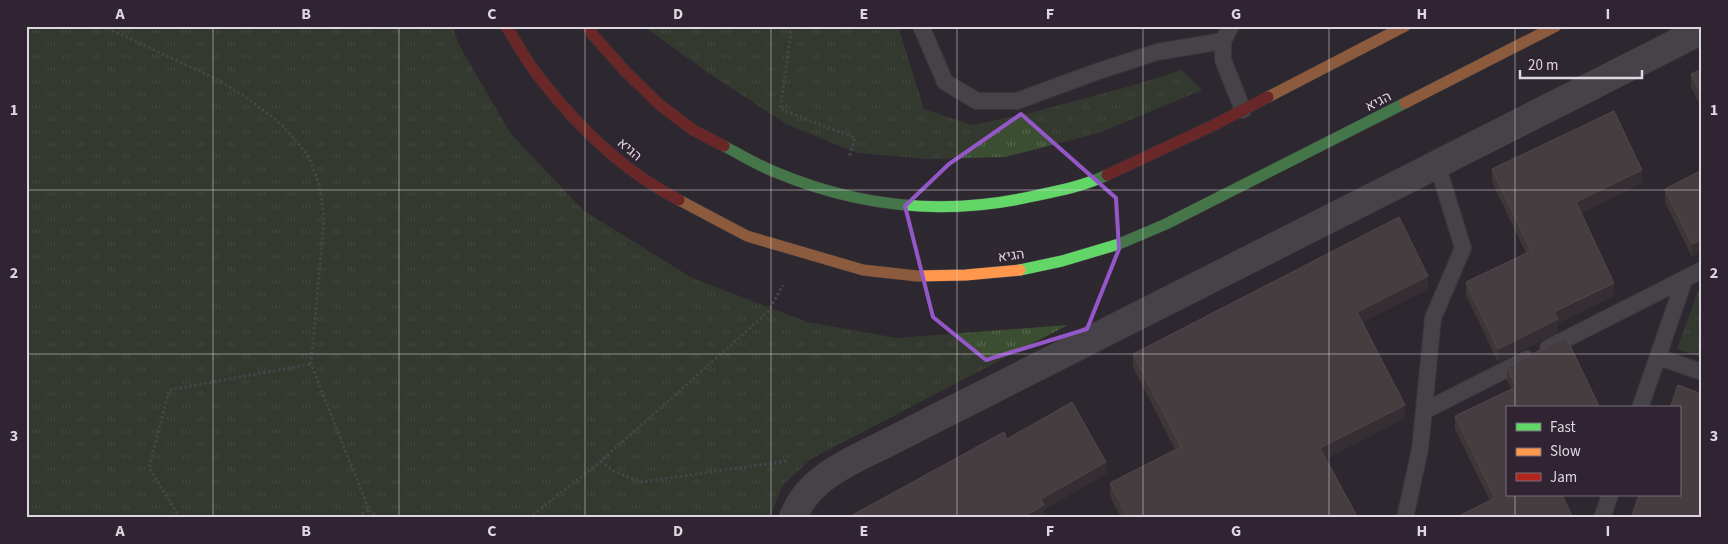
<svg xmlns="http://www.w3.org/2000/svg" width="1728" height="544" font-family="'Source Sans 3',Heebo,sans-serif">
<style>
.park{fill:url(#park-tufts)}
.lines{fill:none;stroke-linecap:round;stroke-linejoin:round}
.lane-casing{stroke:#49454b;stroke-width:18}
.street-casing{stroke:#49454b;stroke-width:29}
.fast-casing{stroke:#49454b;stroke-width:12}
.slow-casing{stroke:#49454b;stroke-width:12}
.jam-casing{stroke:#49454b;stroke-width:12}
.path{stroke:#666468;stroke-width:3;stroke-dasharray:2.5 2.5;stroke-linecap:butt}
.lane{stroke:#636366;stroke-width:16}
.street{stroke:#636366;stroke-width:28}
.fast{stroke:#63d668;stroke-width:11}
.slow{stroke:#ff974d;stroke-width:11}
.jam{stroke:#b3261e;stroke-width:11}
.wall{fill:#554844}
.shaded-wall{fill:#3f3535}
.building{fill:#645755;stroke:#776b6b}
.marked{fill:none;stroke:#9457c8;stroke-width:4;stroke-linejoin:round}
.grid{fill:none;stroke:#ded7e1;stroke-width:1;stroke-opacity:0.55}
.labels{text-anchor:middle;stroke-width:4;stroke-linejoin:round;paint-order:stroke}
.street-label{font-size:14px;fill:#ded7e1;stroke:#302433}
.neatline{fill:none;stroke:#ded7e1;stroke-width:2}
.grid-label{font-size:16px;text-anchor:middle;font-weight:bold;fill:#ded7e1}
</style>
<defs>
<pattern id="park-tufts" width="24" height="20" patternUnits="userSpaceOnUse" patternTransform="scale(1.25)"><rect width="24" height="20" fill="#3c4e31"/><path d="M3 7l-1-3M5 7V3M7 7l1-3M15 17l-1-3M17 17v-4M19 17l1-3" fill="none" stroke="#58674f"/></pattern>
</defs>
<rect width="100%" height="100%" fill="#2e2830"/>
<path class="park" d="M26 26H452L460 47 511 134 583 210 692 278 807 322 897 338 1068 325 811 459 782 486 770 518H26Z
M643 26H898L924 109 972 125 1030 113 1138 84 1182 70 1202 90 1099 133 1005 157 928 159 857 153 786 124 707 72Z
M1702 287V357L1677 349 1699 288Z"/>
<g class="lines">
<defs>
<path id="lane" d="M921 26 945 82 977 101H1017L1096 72 1157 52 1223 41
M1231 26 1223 41V60L1243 110
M1548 348 1702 270
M1658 357 1702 372
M1640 408 1685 278
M1424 411 1527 359
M1405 518 1420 449 1433 318 1463 248 1437 164
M1602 518 1610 495"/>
<path id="street" d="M793 518C808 476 854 460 891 441L1702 30"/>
<path id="fast" d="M724 146C741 155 757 165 775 172 858 207 946 216 1034 196 1058 191 1084 186 1107 175
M1020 270 1062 261 1119 244 1166 224 1405 103"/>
<path id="slow" d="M1268 97 1405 26
M1405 103 1556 26
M679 200 747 236 863 270 917 276 966 275 1020 270"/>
<path id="jam" d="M506 26C517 43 527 62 539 77 577 126 624 172 679 200
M588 26 593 35 625 71 660 105 693 130 724 146
M1107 175 1214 125 1268 97"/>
</defs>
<use href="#lane" class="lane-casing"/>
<use href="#street" class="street-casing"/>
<use href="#fast" class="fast-casing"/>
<use href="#slow" class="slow-casing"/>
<use href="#jam" class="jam-casing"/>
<path class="path" d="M103 26 218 80 247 98 282 125 308 155 320 187 324 219 311 364 369 510 355 518
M792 26 780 109 855 138 849 158
M601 461 613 471 641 482 788 461
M369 510 378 518
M180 518 149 468 169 390 311 364
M529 518 601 461 768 312 783 285"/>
<use href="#lane" class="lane"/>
<use href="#street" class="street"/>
<use href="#fast" class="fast"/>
<use href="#slow" class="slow"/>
<use href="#jam" class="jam"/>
</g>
<path class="wall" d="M1702 69V109L1691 87V74Z
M1492 169 1642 183 1581 213 1614 296 1558 323V332L1498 362 1466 295V282L1526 253 1492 182Z
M1702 170 1692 257 1665 202V189Z
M1428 289 1362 322 1405 418 1325 459 1358 518H1121L1110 496V483L1175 449 1133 367V354Z
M1566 337 1507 408V495L1490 501 1455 429V416L1511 389 1507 380V367Z"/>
<path class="shaded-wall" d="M1642 170V183L1576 215V202Z
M1702 239V252L1692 257V244Z
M1428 276V289L1357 325V312Z
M1614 283V296L1558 323V332L1498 362V349L1554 312Z
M1405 405V418L1320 462V448Z
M1106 462V474L1044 510V518H1022L1041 499Z"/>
<path class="building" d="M1702 69V96L1691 74Z
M1614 111 1642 170 1576 202 1614 283 1554 312 1558 319 1498 349 1466 282 1531 251 1492 169Z
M1702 170V239L1692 244 1665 189Z
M1399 217 1428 276 1357 312 1405 405 1320 448 1358 518H1128L1110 483 1181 447 1133 354Z
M1566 337 1600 408H1507V495H1562L1573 518H1455L1495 498 1455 416 1516 387 1507 367Z
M1678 385 1702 394V518H1631L1639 495H1679V408H1670Z
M1072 402 1106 462 1041 499 1044 505 1022 518H847L1004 432 1007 439Z"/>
<path d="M0 0H1728V544H0ZM1021 114 1116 198 1119 249 1087 329 986 360 933 317 905 206 949 164Z" fill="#2e2830" fill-opacity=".55" fill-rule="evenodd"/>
<path class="marked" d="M1021 114 1116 198 1119 249 1087 329 986 360 933 317 905 206 949 164Z"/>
<path class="grid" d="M213 26V518M399 26V518M585 26V518M771 26V518M957 26V518M1143 26V518M1329 26V518M1515 26V408M26 190H1702M26 354H1702M1515 495V518"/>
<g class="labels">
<g class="street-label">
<text transform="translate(1378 101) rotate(-27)" y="5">הגיא</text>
<text transform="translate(630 149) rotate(40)" y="5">הגיא</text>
<text transform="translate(1011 255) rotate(-8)" y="5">הגיא</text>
</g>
</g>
<rect width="1728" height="544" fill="none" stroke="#302433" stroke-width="55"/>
<rect x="1506" y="406" width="175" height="90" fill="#302433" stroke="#766c79"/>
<rect x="1516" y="423" width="25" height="8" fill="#63d668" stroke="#766c79"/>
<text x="1550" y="432" font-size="15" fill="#ded7e1">Fast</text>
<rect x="1516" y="448" width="25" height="8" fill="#ff974d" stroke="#766c79"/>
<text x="1550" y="456" font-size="15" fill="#ded7e1">Slow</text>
<rect x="1516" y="473" width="25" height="8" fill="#b3261e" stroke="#766c79"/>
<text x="1550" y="482" font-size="15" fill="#ded7e1">Jam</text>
<path d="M1520 70v8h122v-8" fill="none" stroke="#ded7e1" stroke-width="2.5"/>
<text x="1528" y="70" font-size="15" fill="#ded7e1" stroke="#302433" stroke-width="4" paint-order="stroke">20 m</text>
<rect x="28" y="28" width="1672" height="488" class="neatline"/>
<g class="grid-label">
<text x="120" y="19">A</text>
<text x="306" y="19">B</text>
<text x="492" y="19">C</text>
<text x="678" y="19">D</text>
<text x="864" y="19">E</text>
<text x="1050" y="19">F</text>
<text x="1236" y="19">G</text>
<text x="1422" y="19">H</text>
<text x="1608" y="19">I</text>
<text x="14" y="115">1</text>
<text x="1714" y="115">1</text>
<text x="14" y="278">2</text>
<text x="1714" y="278">2</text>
<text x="14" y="441">3</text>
<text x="1714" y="441">3</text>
<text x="120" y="536">A</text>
<text x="306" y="536">B</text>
<text x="492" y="536">C</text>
<text x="678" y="536">D</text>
<text x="864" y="536">E</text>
<text x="1050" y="536">F</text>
<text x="1236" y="536">G</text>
<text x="1422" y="536">H</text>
<text x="1608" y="536">I</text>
</g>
</svg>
